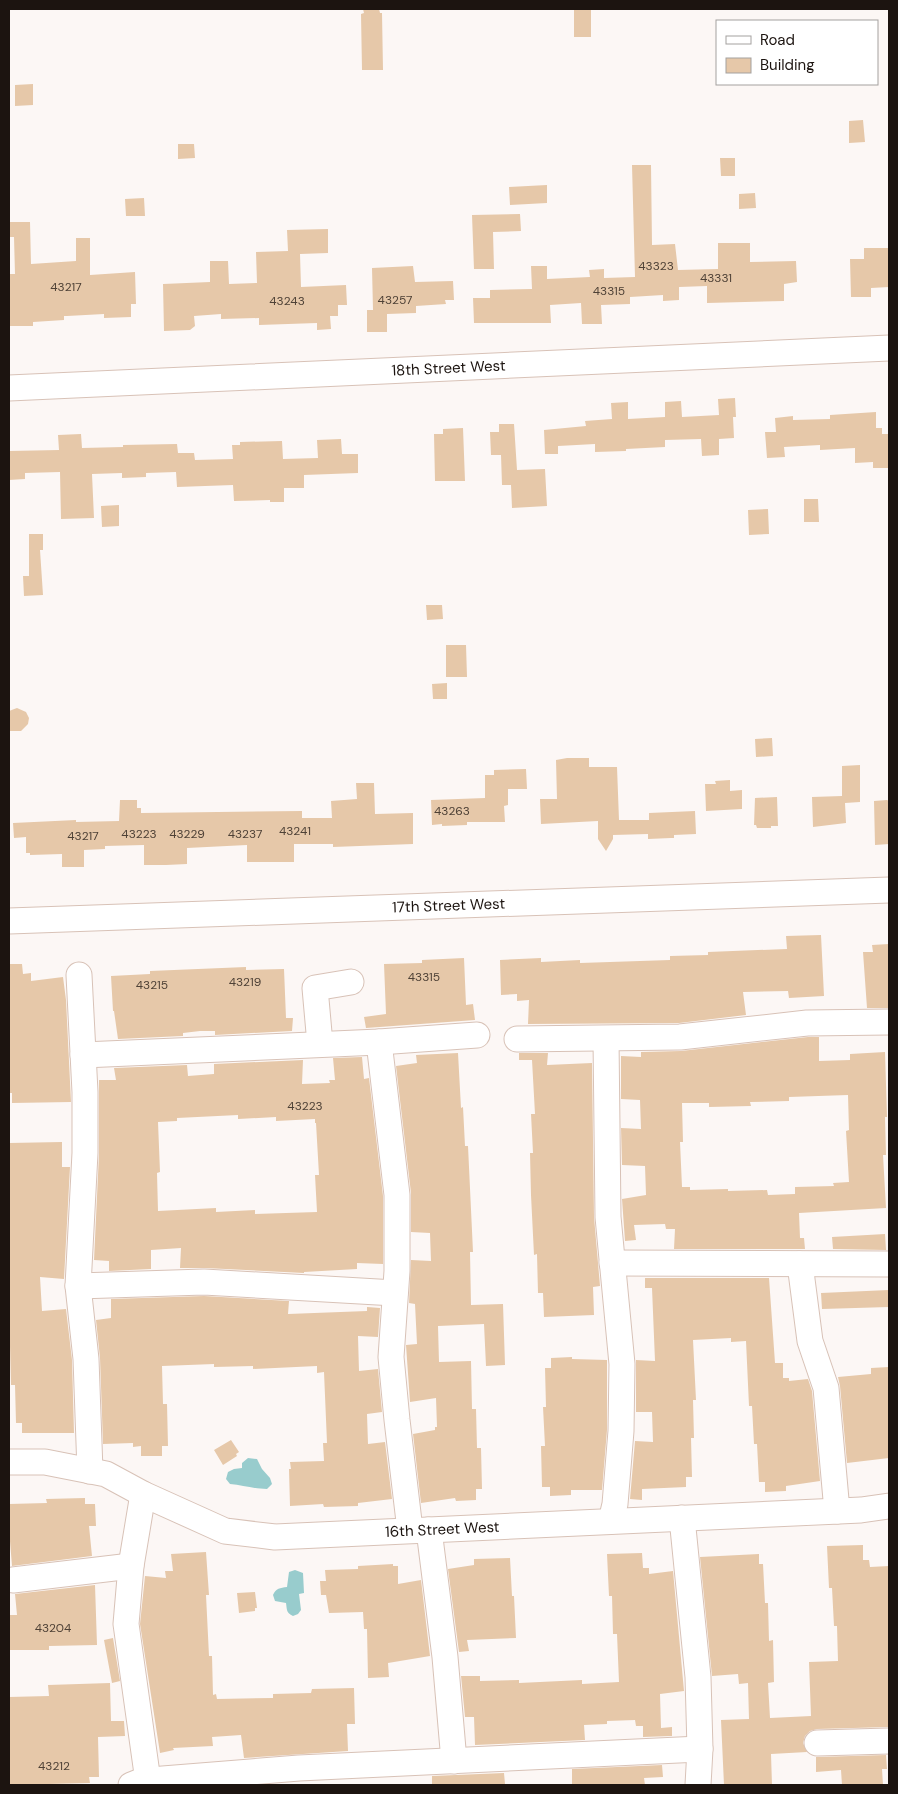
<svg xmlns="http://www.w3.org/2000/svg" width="898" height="1794" font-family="'DM Sans',sans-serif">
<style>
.water{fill:#98cccd}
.building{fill:#e6c8a9;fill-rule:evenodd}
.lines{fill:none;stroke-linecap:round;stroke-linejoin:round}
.minor-casing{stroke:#d8c2b7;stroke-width:27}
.minor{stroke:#fff;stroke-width:25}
.labels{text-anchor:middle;stroke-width:5;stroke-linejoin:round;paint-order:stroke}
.number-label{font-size:12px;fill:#4e4136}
.street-label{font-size:15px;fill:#1c1410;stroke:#fff}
</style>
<rect width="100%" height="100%" fill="#fcf7f5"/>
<path class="water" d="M248 1458 257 1459 262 1469 270 1478 272 1484 267 1489C254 1489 243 1485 230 1484L226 1479 228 1472 234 1469 242 1468V1463Z
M295 1570 303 1573 304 1593 299 1594 301 1610 298 1614 293 1616C286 1613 287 1609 286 1603L275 1601 273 1595C276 1588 280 1588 287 1587L289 1572Z"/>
<path class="building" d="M363 9H379L380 13H382L383 70H362L361 14 364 13Z
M574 9H591V37H574Z
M33 84V105L15 106V85Z
M863 120 865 142 849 143V121Z
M178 144H194L195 158 178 159Z
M720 158H735V176H721Z
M632 165H651L652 245 675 244 678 270 718 269V243H750V262L796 261 797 282 784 284V301L707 303V286L679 287V300L663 301V295L630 297V304L601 305 602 324H582L581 303 550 305 551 323H474L473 298H490V290L532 289 531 266H547V279L590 277 589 270 604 269V278L635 277Z
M547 185V203L510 205 509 187Z
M755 193 756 208 739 209V194Z
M144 198 145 216H126L125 199Z
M520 214 521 231 493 232 494 269H474L472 215Z
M9 222H30L31 264 76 261V238H90V275L135 272 136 304H131V317L104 318V314L67 316H64V320L33 322V326H9V274H15L14 237H9Z
M328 229V253L300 254 301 287 346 285 347 305H338V316H330L331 329 317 330V323L259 325V318L221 319V314L194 316 195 326 190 330 164 331 163 284 210 282V261H228L229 284 257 283 256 252 288 251 287 230Z
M864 248H889V287L871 288V297H851L850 259H864Z
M413 266 415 282 453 281 454 300H445L446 304 416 306V313L387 314V332H367V310H373L372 268Z
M735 398 736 417H733L734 438 719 439V455L702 456 701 439 665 440V447L626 449V451L595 452V444L558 446V454H545L544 430 586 426 585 421 612 419 611 403 628 402V419L665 417V402L681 401 682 417 719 415 718 399Z
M876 412V428H882V434H889V468H873V462L855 463V448L820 450V445L784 447 785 457 767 458 765 432H776L775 418 793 416V420L830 419V415Z
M499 424H514L517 470 545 469 547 506 512 508 511 485H502L501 455H491L490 432H499Z
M463 428 465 481H435L434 434H443V429Z
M81 434 82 448 123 447V445L177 444 178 453H194L195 460 233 459 232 445H240V442L282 441 283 459 318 458 317 440 341 439 342 454H358V473L304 475V488H284V502H270V500L234 501 233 485 177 487 176 472 146 473V477L122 478V473L92 474 94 518 61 519 60 472 25 473V479L9 480V451L59 450 58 435Z
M804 499H818L819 522H804Z
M119 505V526L102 527 101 506Z
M768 509 769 534 749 535 748 510Z
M29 534H43V550H40L43 595 24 596 23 576H29Z
M426 605H442L443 619 427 620Z
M446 645H466L467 677H446Z
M447 683V699H433L432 684Z
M17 708 26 712 29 718 28 724 21 731H9V711Z
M772 738 773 756 756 757 755 739Z
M567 758H589V767H617L619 820H649V813L695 811 696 834 674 835V838H671L648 839V834L613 835V839L606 851 598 839V821L541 824 540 799H557L556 760Z
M860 765V802L845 803 846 823 813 827 812 797 842 796V766Z
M526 769 527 789H508V805L504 806 505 822H467V825L442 826V824L432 825 431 800 485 798V775H494V770Z
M730 780V791L742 790V809L706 811 705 784H716L715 781Z
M356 783H374L375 814 413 813V844L333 847V844H294V862H247V845L187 848V864L166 865H144V845L105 846V849L84 850V867H62V854L30 855V853H26V837L14 838 13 823 76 820V822L119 821 120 800H137V808H141V813L302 811V818H332L331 801 357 799Z
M777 797 778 826H771V828H757L756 825H754L755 798Z
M887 800 889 801V844L875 845 874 801Z
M821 935 824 996 789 998 788 991 743 992 746 1015 679 1023 528 1024 529 1000 517 1001V994L501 995 500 960 541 958V962L580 960V963L670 960V956L708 955V952L787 949 786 936Z
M889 944V1008H867L863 952H873L872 945Z
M464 958 466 1005 473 1004 475 1020 366 1028 364 1017 386 1014 384 964 422 963V960Z
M9 964H22L23 974 31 973V981L63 977 66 1000 71 1102 12 1103V1093H9Z
M246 967V970L284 969 286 1018H293L292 1031 215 1035V1031H200L183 1033V1036L118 1039 114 1011H113L111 976 150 974V971Z
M808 1037H819V1061L850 1060V1054L885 1052 887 1117H885L886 1155H883L886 1208 799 1213 800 1238H804L805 1249H674L675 1229H666L665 1224 634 1225 636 1240 625 1241 622 1199 646 1195 645 1166 622 1165 621 1128 641 1129 640 1100 621 1099V1056L641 1057V1052L681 1051ZM848 1095 849 1130 846 1131 849 1182 833 1183 834 1186 795 1187V1194L768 1195 767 1190 728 1191V1189L690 1190V1187H682L680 1142H683L682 1103H709V1107L751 1106 750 1102 789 1101V1097Z
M458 1053 461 1108 463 1107 465 1146H468L473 1252H470L471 1305 503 1304 505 1365 486 1366 484 1324 438 1326 439 1362 471 1361 472 1409H476L477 1448H481L482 1489H476V1500L456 1501 455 1498 421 1503 413 1434 435 1430V1427H437L436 1398 410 1402 406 1345 417 1344 415 1304 409 1303 411 1260 431 1261 430 1233 411 1232V1193L396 1066 417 1063 416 1055Z
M519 1053H548L547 1065 592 1063 594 1217 600 1286 593 1287 594 1315 544 1317 543 1293H538L537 1254 534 1255 531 1195 530 1153H533L531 1114H535L532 1060H519Z
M362 1057 364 1079 369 1078 383 1196V1264L357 1263V1269L304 1272V1273L205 1268H180L181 1248 151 1250V1269L109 1271V1261L94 1260 99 1154V1080H116L114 1068 187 1065 188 1076 214 1074V1064L303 1060 302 1084 330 1083 329 1080H335L333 1058ZM238 1115V1119L276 1117V1121L315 1119V1123H316L319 1175H315L317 1212 255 1214V1210L216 1212V1208L158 1211 157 1173 160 1172 158 1122 177 1121V1118Z
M62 1142V1167H70L64 1279 40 1277 42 1311 66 1309 72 1360 74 1433H22V1423H16L15 1385H11L10 1346H9V1143Z
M885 1234 886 1250 833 1249 832 1237Z
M645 1278H769L775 1363H783V1378H789V1381L808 1379 812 1391 820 1481 786 1486V1491L765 1492V1482H759L757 1444H754L752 1406H749L746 1341 731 1342V1338L693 1340 696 1400H693L694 1438H691L692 1477H686V1487L642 1489V1500L630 1499 635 1441 653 1442 652 1412H636V1360L655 1361 652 1288H645Z
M889 1290V1307L822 1309 821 1293Z
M204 1296 289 1301 288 1314 367 1311V1307L380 1308 378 1337 358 1336 359 1371 378 1369 382 1412 367 1414 368 1444 385 1442 392 1499 358 1503V1506L324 1507 323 1504 290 1506 289 1469H291L290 1462 324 1461 323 1443H327L324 1372 317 1373V1366L253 1369V1366L214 1367V1364L162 1366 163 1404H167L168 1446H162V1456H141V1446L133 1447V1443L103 1444 100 1358 96 1320 111 1318V1299Z
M572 1357V1359L607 1360V1430L602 1490H571V1495L550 1496V1487H542L541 1446H545L543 1407H546L545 1368H551V1358Z
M889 1367V1458L847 1463 840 1386 838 1377 871 1374V1368Z
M231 1440 239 1452 236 1454 237 1456 223 1465 214 1450Z
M85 1498V1504H95L96 1526H89L92 1556 12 1566 9 1529V1504L47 1503 46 1499Z
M863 1545V1560H869L870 1567 889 1566V1727L817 1729 810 1731 805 1736 803 1743 807 1752 771 1754 772 1785H724L721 1720 749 1719 748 1683 739 1684 738 1674 712 1676 700 1557 759 1554V1564H763L765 1603H768L769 1641 773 1640 774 1682 768 1683 770 1718 811 1716 809 1662 838 1661 837 1626H834L832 1588H829L827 1546Z
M206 1552 209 1595H206L209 1656H212L213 1695 216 1694 217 1699 273 1698V1694L311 1693 312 1689 354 1688 355 1724H347L348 1751 244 1758 241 1735 212 1737 213 1746 173 1748 174 1750 160 1753 140 1624 145 1576 166 1578 165 1571H173L171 1554Z
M642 1553 643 1568H649V1574L673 1571 684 1691 660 1694 661 1728 672 1727V1736L643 1737V1726H636L635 1720 607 1721V1724L584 1725 585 1740 475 1745 474 1717H465L461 1676H480V1681L519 1680V1683L582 1680V1684L619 1682 617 1634H613L612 1596H609L607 1554Z
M510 1558 512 1596H514L516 1638 467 1640 469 1651 459 1652 448 1569 474 1565V1559Z
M393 1564V1566H398V1584L421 1580 430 1656 388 1663 389 1677 368 1678 367 1629H364L363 1612 329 1613 326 1595H321L320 1581H326L325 1570 358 1569V1566Z
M95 1585 97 1645 49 1646V1650H9V1615H17L15 1594Z
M255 1592 257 1608H255V1611L239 1613 237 1593Z
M113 1638 120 1681 112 1683 104 1640Z
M110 1683 111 1721H124L125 1736 98 1737 99 1777H89L90 1783 9 1785V1697L49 1696 48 1685Z
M886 1755 887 1769H882L883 1785H842L841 1770 816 1772V1757Z
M662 1765 663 1777 644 1778 645 1785H572V1769Z
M504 1773 505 1784 432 1785V1776Z"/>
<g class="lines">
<defs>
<g id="minor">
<path id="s1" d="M9 388 889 348"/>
<path id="s2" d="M9 921 889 890"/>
<path d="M79 975 85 1092V1153L78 1286 86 1359 90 1471"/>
<path d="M517 1039 680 1037 807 1023 889 1022"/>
<path d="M606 1039 608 1217 622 1364 621 1431 615 1504 611 1521"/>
<path d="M379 1042 397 1195V1271L391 1357 397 1420 410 1530"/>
<path d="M320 1044 315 988 351 982"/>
<path d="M83 1055 379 1042 477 1035"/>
<path d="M612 1263 889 1264"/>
<path d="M800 1264 810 1341 826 1388 837 1511"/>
<path d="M78 1286 204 1282 395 1293"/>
<path id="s3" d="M9 1462H45L106 1474 143 1494 225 1531 275 1537 861 1510 889 1506"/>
<path d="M143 1494 131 1566 126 1624 148 1781"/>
<path d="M682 1518 698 1677 700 1749 698 1785"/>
<path d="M429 1530 445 1657 454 1761"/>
<path d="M13 1580 131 1566"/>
<path d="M817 1743 889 1741"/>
<path d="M131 1785 141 1781 163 1779 299 1768 700 1749"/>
</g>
</defs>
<use href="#minor" class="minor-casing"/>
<use href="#minor" class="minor"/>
</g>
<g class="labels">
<g class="number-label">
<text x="656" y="270">43323</text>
<text x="716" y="282">43331</text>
<text x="66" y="291">43217</text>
<text x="609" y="295">43315</text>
<text x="395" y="304">43257</text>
<text x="287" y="305">43243</text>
<text x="452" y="815">43263</text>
<text x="295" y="835">43241</text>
<text x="139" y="838">43223</text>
<text x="187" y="838">43229</text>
<text x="245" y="838">43237</text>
<text x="83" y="840">43217</text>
<text x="424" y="981">43315</text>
<text x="245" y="986">43219</text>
<text x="152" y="989">43215</text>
<text x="305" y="1110">43223</text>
<text x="53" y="1632">43204</text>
<text x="54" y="1770">43212</text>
</g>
<g class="street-label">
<text dy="5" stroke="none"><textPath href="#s1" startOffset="440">18th Street West</textPath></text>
<text dy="5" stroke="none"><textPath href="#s2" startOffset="440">17th Street West</textPath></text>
<text dy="5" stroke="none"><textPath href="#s3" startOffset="448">16th Street West</textPath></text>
</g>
</g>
<rect width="898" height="1794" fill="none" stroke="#1c1410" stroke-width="20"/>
<rect x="716" y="20" width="162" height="65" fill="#ffffff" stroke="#a4a19f"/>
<rect x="726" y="36" width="25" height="8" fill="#ffffff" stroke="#a4a19f"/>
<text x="760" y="45" font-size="15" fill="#1c1410">Road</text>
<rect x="726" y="58" width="25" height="15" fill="#e6c8a9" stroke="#a4a19f"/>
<text x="760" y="70" font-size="15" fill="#1c1410">Building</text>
</svg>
